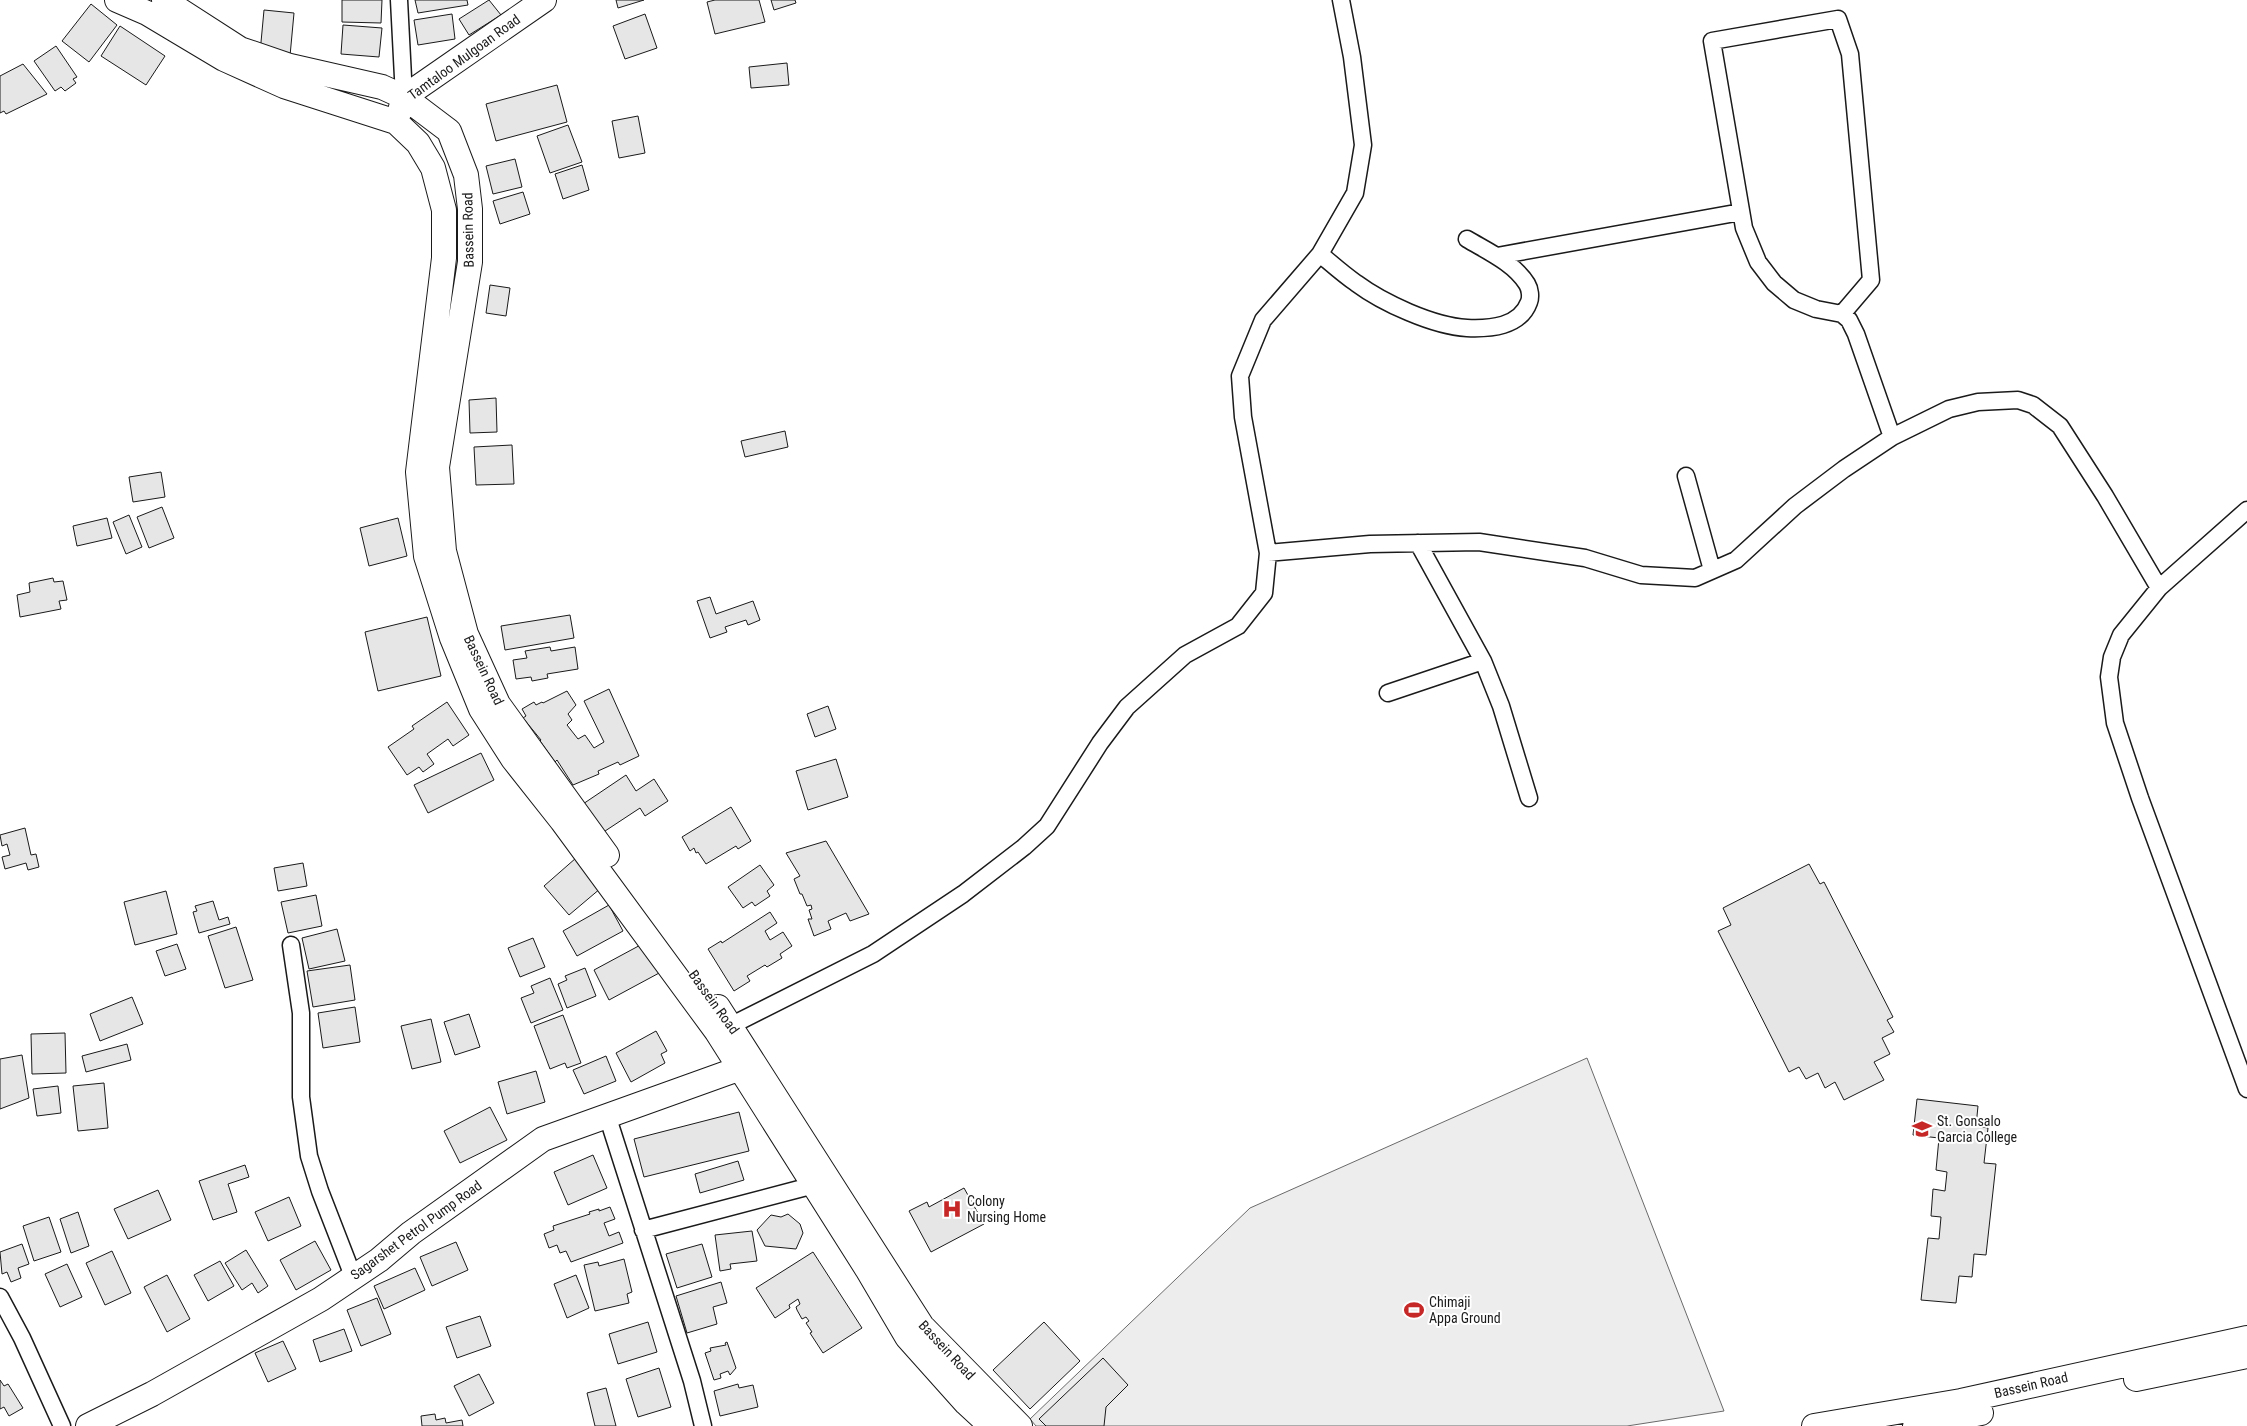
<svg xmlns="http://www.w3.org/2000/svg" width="2247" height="1426" font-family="'Roboto Condensed',sans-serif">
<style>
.built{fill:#ededed;stroke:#6a6a6a}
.building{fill:#e6e6e6;stroke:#1a1a1a}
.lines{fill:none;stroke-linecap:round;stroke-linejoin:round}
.street-casing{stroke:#1a1a1a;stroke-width:19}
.secondary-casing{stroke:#1a1a1a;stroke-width:26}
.street{stroke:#fff;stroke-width:16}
.secondary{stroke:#fff;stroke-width:24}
.labels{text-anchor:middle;stroke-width:4;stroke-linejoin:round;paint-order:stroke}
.street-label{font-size:14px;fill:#1a1a1a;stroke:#fff}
.poi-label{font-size:14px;fill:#1a1a1a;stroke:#fff;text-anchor:start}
</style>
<rect width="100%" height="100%" fill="#fff"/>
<path class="built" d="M1587 1058 1724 1411 1627 1426H1036L1030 1419 1250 1208Z"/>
<path class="building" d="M342 0H382L381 23 342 22Z
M415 0H467L468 5 418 13Z
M489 0 501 15 469 35 459 19Z
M616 0H644L618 8Z
M715 0H759L765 22 715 34 707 2Z
M771 0H795L796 3 774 10Z
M91 4 117 25 89 62 62 41Z
M264 10 294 13 290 56 260 53Z
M452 14 455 39 418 45 414 20Z
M645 14 657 48 625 59 613 26Z
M343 25 382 28 379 57 341 54Z
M120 26 165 56 146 85 101 56Z
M56 46 77 77 73 79 76 83 65 91 61 87 55 91 34 61Z
M787 63 789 85 751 88 749 67Z
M23 64 47 94 6 114 4 111 0 113V76Z
M557 85 567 122 496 141 486 104Z
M638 116 645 153 619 158 612 121Z
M568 125 582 162 550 173 537 136Z
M515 159 522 187 493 194 486 166Z
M582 165 589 190 563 199 555 174Z
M523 192 530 214 500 224 493 201Z
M490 285 510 288 506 316 486 313Z
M496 398 497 432 470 433 469 400Z
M785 431 788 447 745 457 741 441Z
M512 445 514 484 476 485 474 447Z
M161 472 165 497 133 502 129 477Z
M162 507 174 538 149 548 137 517Z
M129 515 142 547 126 554 113 522Z
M107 518 112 538 77 546 73 526Z
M398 518 407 556 369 566 360 528Z
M53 578 54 582 63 581 67 600 59 601 61 609 20 617 17 595 30 592 29 583Z
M710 597 716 614 753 601 760 620 748 625 746 620 725 627 727 632 710 638 697 601Z
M570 615 574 638 505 650 501 626Z
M427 617 441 676 378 691 365 632Z
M550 647 551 651 575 647 578 669 547 674 548 678 532 681 531 677 516 679 513 660 527 658 525 651Z
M609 689 639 756 620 765 618 762 598 771 599 774 573 785 557 760 555 762 540 741 541 740 523 718 526 716 522 709 534 702 536 705 542 702 543 703 567 691 576 705 568 714 572 720 567 725 578 739 585 735 594 748 604 742 584 701Z
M447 702 469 735 453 746 448 739 427 754 434 764 423 772 419 767 407 775 388 747 414 729 412 726Z
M828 706 836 729 815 737 807 714Z
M481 753 494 780 428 813 414 785Z
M836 759 848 797 808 810 796 771Z
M626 775 636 791 654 779 668 801 645 816 640 808 599 835 580 806Z
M731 807 751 841 738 849 736 846 706 864 698 852 696 853 694 848 690 851 682 837Z
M25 828 31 855 36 854 39 867 28 870 26 863 5 869 2 857 10 855 7 844 2 846 0 835Z
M826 841 869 914 850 921 846 913 828 921 831 929 814 936 808 919H812L809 910 812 909 811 905 807 906 802 894H800L794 879 800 876 786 853Z
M576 858 601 888 569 915 544 886Z
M303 863 307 886 278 891 274 868Z
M1809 864 1820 884 1824 882 1893 1017 1887 1020 1894 1032 1882 1038 1890 1054 1874 1062 1884 1080 1844 1100 1835 1082 1825 1088 1818 1073 1806 1079 1799 1067 1789 1072 1718 931 1731 925 1723 908Z
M760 865 774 885 767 891 770 896 755 906 752 902 743 908 728 887Z
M166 891 177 934 135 945 124 902Z
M316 895 322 926 288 933 281 902Z
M213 901 219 920 228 917 230 924 199 933 193 912 197 911 195 906Z
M609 905 623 931 577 956 563 931Z
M770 912 777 923 765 931 770 940 783 932 792 946 780 954 782 958 767 967 765 965 747 976 750 981 734 991 708 949 721 941 722 943Z
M236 927 253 980 225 988 208 936Z
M337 929 345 961 309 969 302 938Z
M533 938 545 967 520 977 508 948Z
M646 942 661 972 609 1000 594 970Z
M177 944 186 969 165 976 156 951Z
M350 965 355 1000 313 1007 307 971Z
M585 968 596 996 567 1008 558 984 567 980 565 976Z
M550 978 563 1010 531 1023 521 998 534 993 531 986Z
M132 997 143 1024 100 1041 90 1014Z
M355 1007 360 1042 323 1048 318 1013Z
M469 1014 480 1047 455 1055 444 1022Z
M563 1015 581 1063 567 1068 565 1063 550 1069 534 1026Z
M431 1019 441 1062 412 1069 401 1026Z
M656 1031 667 1051 661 1054 665 1063 631 1082 616 1053Z
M65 1033 66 1073 32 1074 31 1034Z
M127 1044 131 1060 86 1072 82 1056Z
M22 1055 29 1098 0 1109V1059Z
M606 1056 616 1081 584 1094 573 1070Z
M536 1071 545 1102 507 1114 498 1082Z
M104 1083 108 1128 78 1131 73 1086Z
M58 1086 61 1113 37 1116 33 1089Z
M1917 1099 1978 1106 1976 1126 1988 1128 1984 1163 1996 1164 1986 1255 1974 1254 1972 1277 1959 1276 1956 1303 1921 1300 1928 1238 1939 1239 1941 1217 1931 1216 1933 1189 1945 1191 1947 1172 1936 1170 1939 1138 1913 1135Z
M490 1107 507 1140 460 1163 444 1131Z
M739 1112 749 1151 644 1177 634 1139Z
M593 1155 607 1188 568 1205 554 1172Z
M738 1161 744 1180 700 1193 695 1174Z
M245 1165 249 1177 228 1184 237 1212 213 1220 199 1181Z
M964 1188 984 1224 931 1252 909 1211 927 1202 929 1207Z
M158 1190 171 1220 128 1239 114 1209Z
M289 1197 301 1226 268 1241 255 1212Z
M610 1207 615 1219 604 1223 609 1236 619 1232 623 1243 571 1262 566 1251 560 1253 557 1245 549 1248 544 1234 554 1230 553 1226 590 1214 589 1212 599 1209V1211Z
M78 1212 89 1246 71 1253 60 1219Z
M788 1214 800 1224 803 1233 796 1249 765 1246 757 1230 771 1215 781 1217Z
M49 1217 61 1252 34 1261 23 1226Z
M752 1231 757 1261 730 1264 731 1269 720 1271 715 1235Z
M315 1241 331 1270 296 1290 280 1260Z
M456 1242 468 1270 432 1286 420 1257Z
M22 1244 29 1264 18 1268 21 1278 11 1282 7 1272 2 1274 0 1252Z
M702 1244 712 1277 677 1288 666 1254Z
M246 1250 268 1286 258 1293 252 1283 242 1290 225 1263Z
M112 1251 131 1293 105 1305 86 1263Z
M813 1252 862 1328 823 1353 810 1333 812 1332 806 1323 809 1321 806 1317 802 1319 797 1310 796 1307 800 1304 798 1299 789 1305 790 1308 775 1318 756 1288Z
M624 1259 632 1292 627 1294 629 1303 595 1311 584 1265 598 1262 599 1266Z
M220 1261 234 1286 208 1301 194 1275Z
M67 1264 82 1297 60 1307 45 1274Z
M415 1268 425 1290 384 1309 374 1286Z
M167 1275 190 1319 167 1332 144 1287Z
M576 1275 589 1308 567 1318 554 1284Z
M721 1282 727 1303 713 1307 717 1324 687 1333 676 1296Z
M377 1298 391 1334 361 1346 347 1310Z
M480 1316 491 1346 457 1358 446 1327Z
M648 1322 657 1352 618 1364 609 1334Z
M1044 1322 1080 1361 1030 1409 993 1370Z
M344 1329 352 1351 320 1362 313 1340Z
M283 1341 296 1369 268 1382 255 1353Z
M727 1342 736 1368 730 1375 728 1371 720 1374 721 1378 714 1380 705 1353 711 1351 710 1348 726 1345 725 1343Z
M1103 1358 1128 1385 1106 1407 1104 1426H1046L1039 1419Z
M659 1368 671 1407 638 1417 626 1379Z
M479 1374 494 1403 469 1416 454 1386Z
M0 1380 4 1386 8 1384 23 1408 9 1416 4 1407 0 1409Z
M738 1384 739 1388 753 1385 758 1407 720 1416 714 1391Z
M606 1388 616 1426H595L587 1393Z
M435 1414 436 1420 445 1418 446 1423 462 1420 463 1426H422L421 1416Z"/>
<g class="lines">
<defs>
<path id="street" d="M399 0 404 97
M1320 254C1332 264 1343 274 1356 283 1383 303 1433 326 1467 328 1490 329 1520 327 1529 302 1531 297 1530 289 1527 284 1514 263 1487 251 1467 239
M1497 256 1741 212
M1842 314 1871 280 1850 54 1838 19 1712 41 1744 228 1758 262 1774 283 1794 300 1816 309 1842 314 1849 320 1856 334 1892 437
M1686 476 1712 570
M2247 510 2159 588 2121 635 2112 657 2109 677 2115 723 2140 798 2247 1089
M1418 543 1483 661 1501 706 1529 798
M1268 553 1370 544 1479 542 1585 558 1641 575 1695 578 1736 560 1795 506 1844 469 1892 437 1949 409 1978 402 2018 400 2033 405 2060 426 2105 496 2159 588
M1388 693 1483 661
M291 945 301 1013V1097L309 1156 320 1191 353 1276
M722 1030 873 954 963 894 1024 847 1047 826 1100 743 1127 707 1185 655 1238 626 1264 593 1268 553 1243 417 1240 376 1263 320 1320 254 1355 193 1363 145 1352 57 1341 0
M607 1115 692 1381 703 1426
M643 1230 822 1183
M0 1297 22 1338 62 1426"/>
<path id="secondary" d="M117 0 147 13 224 59 284 86 396 122 418 143 433 168 444 210V258L418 472 426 556 452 638 481 709 513 759 562 821 717 1032 867 1269 907 1337 966 1403 991 1426
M164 0 240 49 290 66 382 87 404 97 449 131 466 175 470 209V262L437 467 444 551 466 634 498 704 607 855
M400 111 404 97 544 0
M718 1007 922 1326 1020 1426
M2136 1379 2247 1356
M88 1426 152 1394 321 1299 379 1260 411 1233 543 1139 752 1064
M1814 1426 1961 1401 2247 1338
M1915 1426 1981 1413"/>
</defs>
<use href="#street" class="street-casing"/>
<use href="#secondary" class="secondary-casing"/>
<use href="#street" class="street"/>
<use href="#secondary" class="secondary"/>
</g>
<defs>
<symbol id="university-bare" viewBox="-9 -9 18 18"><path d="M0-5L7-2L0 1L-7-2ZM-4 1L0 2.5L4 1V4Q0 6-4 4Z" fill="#c62828" stroke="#fff" stroke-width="2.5" paint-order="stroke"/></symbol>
<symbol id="hospital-bare" viewBox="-9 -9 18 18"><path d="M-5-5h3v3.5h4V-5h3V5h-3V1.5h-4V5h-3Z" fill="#c62828" stroke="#fff" stroke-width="2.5" paint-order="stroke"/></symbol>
<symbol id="stadium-bare" viewBox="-9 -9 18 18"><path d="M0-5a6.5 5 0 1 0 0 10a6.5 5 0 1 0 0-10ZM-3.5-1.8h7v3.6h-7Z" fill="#c62828" stroke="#fff" stroke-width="2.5" paint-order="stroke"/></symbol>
</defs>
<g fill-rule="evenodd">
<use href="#university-bare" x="1908" y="1115" width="28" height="28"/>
<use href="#hospital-bare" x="938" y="1195" width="28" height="28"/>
<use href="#stadium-bare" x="1400" y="1296" width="28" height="28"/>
</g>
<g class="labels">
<g class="street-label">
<text transform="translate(464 57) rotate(-36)" y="5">Tamtaloo Mulgoan Road</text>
<text transform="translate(468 230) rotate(-91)" y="5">Bassein Road</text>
<text transform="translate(484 670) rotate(65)" y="5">Bassein Road</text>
<text transform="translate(714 1002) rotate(54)" y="5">Bassein Road</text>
<text transform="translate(416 1230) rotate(-36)" y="5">Sagarshet Petrol Pump Road</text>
<text transform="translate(947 1350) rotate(47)" y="5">Bassein Road</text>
<text transform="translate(2031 1385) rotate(-13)" y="5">Bassein Road</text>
</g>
<g class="poi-label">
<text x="1937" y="1126">St. Gonsalo<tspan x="1937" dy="16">Garcia College</tspan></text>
<text x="967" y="1206">Colony<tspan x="967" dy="16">Nursing Home</tspan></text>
<text x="1429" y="1307">Chimaji<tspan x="1429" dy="16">Appa Ground</tspan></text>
</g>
</g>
</svg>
